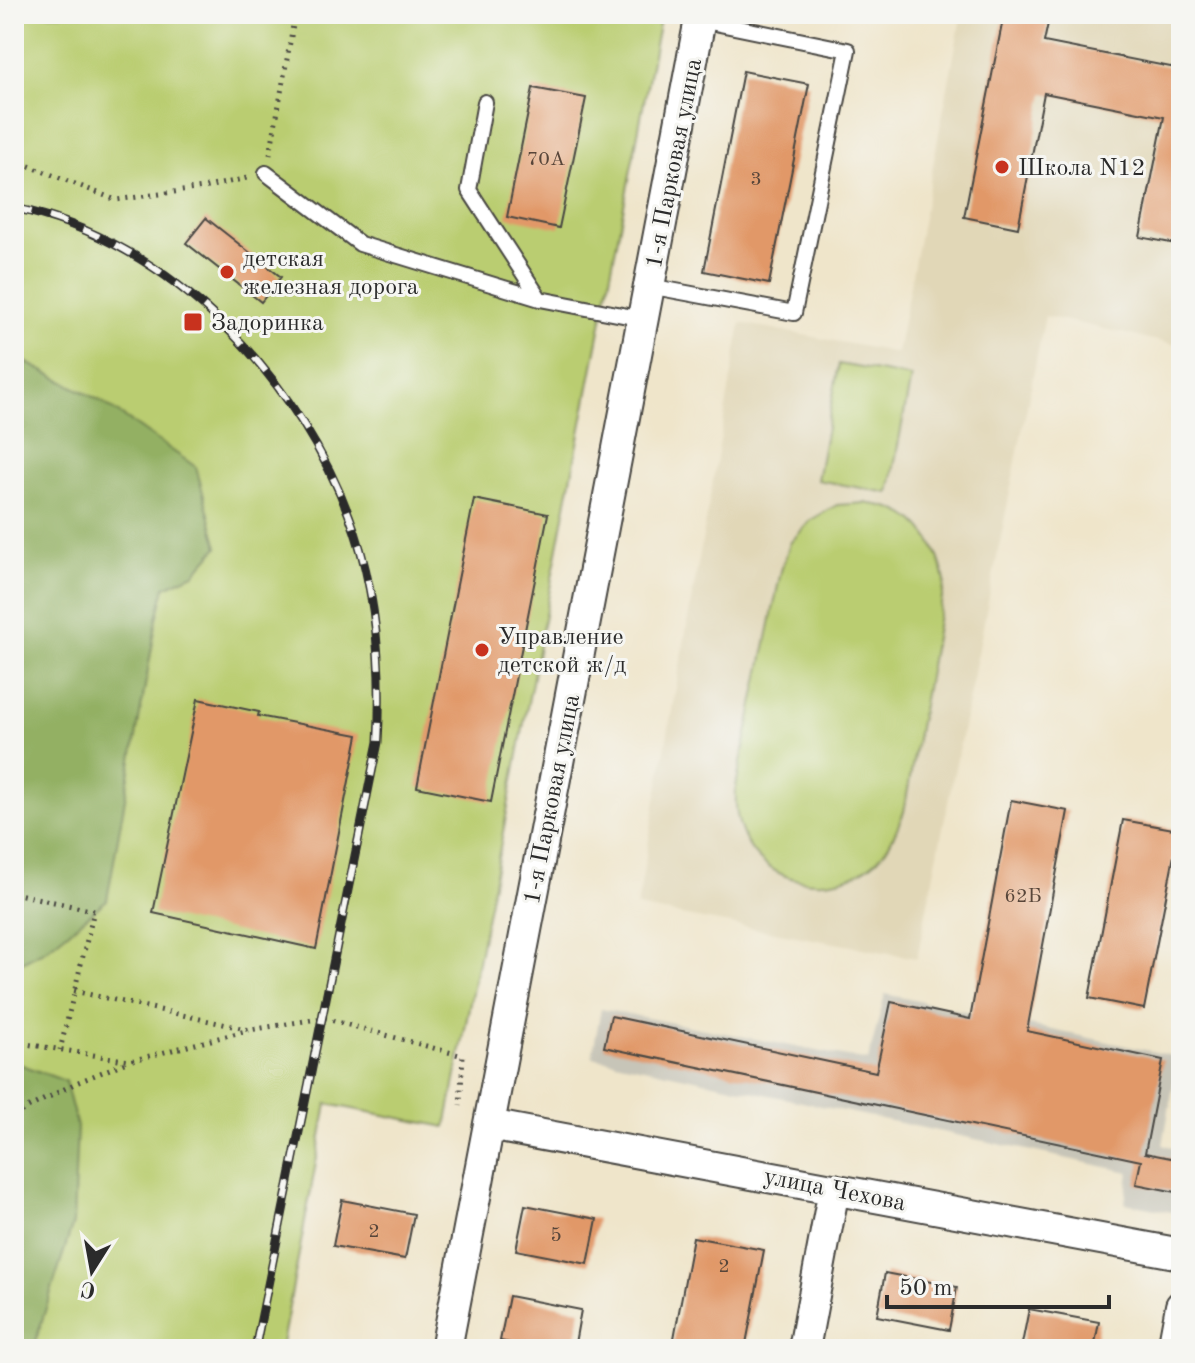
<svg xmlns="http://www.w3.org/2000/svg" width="1195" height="1363" font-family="'Old Standard TT',serif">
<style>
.built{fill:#e1d7b7}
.industrial{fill:#c7c5b8}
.green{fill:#bacd71;stroke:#727c4e;stroke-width:2}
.forest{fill:#93b063;stroke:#5f6e47;stroke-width:2}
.building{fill:#e19868}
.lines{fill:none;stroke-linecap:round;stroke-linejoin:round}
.lane-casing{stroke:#484743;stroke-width:18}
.street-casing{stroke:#484743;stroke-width:34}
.path{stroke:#484743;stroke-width:5;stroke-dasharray:2 6;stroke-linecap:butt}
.lane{stroke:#fff;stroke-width:14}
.street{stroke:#fff;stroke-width:30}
.rail-casing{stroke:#2b2b2b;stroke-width:9}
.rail{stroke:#f6f6f2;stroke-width:6;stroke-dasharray:18;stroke-linecap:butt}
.poi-dot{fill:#c8321e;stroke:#f6f6f2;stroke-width:3}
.labels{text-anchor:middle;stroke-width:6;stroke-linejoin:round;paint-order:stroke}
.number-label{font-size:20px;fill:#58463a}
.street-label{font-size:24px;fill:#2b2b2b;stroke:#f6f6f2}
.poi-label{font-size:24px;fill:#2b2b2b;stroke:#f6f6f2;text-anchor:start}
</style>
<rect width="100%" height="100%" fill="#f6f6f2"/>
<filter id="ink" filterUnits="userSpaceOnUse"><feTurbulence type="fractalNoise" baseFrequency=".0125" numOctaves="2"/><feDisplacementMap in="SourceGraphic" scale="16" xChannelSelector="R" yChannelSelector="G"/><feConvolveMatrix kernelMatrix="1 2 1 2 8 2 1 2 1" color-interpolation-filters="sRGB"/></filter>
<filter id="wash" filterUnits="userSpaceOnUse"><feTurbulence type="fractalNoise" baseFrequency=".006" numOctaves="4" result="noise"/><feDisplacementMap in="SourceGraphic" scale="32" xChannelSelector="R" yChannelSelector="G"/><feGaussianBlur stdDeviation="1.8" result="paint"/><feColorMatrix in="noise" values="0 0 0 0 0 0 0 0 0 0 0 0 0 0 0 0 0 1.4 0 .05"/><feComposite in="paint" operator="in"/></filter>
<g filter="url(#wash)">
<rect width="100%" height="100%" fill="#efe5ca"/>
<path class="built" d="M962 14H1181V346L1045 316 917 958 637 907 741 323 897 353Z"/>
<path class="industrial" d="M885 994 1178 1057 1163 1145 1181 1149V1214L1125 1203 1129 1172 592 1057 601 1009 868 1061Z"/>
<path class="green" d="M14 14H661L446 1127 327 1104 281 1349H14Z
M839 364 911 377 889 493 817 480Z
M865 503C875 505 887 506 896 510 926 522 939 552 945 581L904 812C896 831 889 851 872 864 833 895 768 886 745 839 736 821 735 805 736 786L781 571 790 543 811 520 837 505Z"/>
<path class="forest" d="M14 356 101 401 196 467 218 547 194 574 165 587 157 619 107 900 47 949 14 966Z
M14 1062 65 1081 77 1127 73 1223 33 1349H14Z"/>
<g id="blocks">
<path class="building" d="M1004 14H1050L1044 42 1181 69V245L1140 237 1164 117 1044 93 1018 228 964 217Z
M743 71 809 84 769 284 704 271Z
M533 88 586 98 559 228 507 217Z
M206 218 281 277 261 302 186 243Z
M474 499 548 514 491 802 417 787Z
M198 699 259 712 258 716 358 735 316 949 153 913Z
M1011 800 1068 811 1027 1031 1163 1060 1145 1153 1181 1160V1193L1136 1184 1141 1161 604 1047 611 1016 876 1072 891 1002 970 1019Z
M1123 820 1179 830 1144 1009 1089 998Z
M342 1200 414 1214 405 1259 333 1246Z
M525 1205 597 1219 588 1264 516 1250Z
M693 1237 764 1250 745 1349H672Z
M885 1273 957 1287 949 1330 877 1316Z
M509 1296 581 1310 574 1349H540L500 1341Z
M1029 1309 1099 1322 1094 1349H1021Z"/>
</g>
</g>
<g filter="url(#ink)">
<use href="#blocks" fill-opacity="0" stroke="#484743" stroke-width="2"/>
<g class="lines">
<defs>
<path id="lane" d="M485 102 469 190 540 299
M266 173 360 244 540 299 643 319
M649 286 794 313 848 50 700 20"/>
<path id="street" d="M489 1125 1181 1254
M446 1349 701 14
M804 1349 834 1189
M1173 1349 1181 1306"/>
</defs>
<use href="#lane" class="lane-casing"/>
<use href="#street" class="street-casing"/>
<path class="path" d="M270 155 295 14
M14 160 116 200 203 188 247 178
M14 893 94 911 60 1050
M74 991 250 1030 323 1018 463 1056 460 1105
M14 1042 130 1061 249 1030
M14 1115 76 1083 129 1061"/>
<use href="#lane" class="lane"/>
<use href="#street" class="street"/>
<defs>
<path id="rail" d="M14 208C172 240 304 382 355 532 377 599 382 672 378 742L255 1349"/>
</defs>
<use href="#rail" class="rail-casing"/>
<use href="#rail" class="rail"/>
</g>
</g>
<g class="poi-dot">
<circle cx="1002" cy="167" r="8"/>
<circle cx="227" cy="272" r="8"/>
<rect x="183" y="312" width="20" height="20" rx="4"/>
<circle cx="482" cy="650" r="8"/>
</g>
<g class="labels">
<g class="number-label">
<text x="546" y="165">70А</text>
<text x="756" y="185">3</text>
<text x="1023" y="902">62Б</text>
<text x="374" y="1237">2</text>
<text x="556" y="1241">5</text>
<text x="724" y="1272">2</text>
</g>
<g class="street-label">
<text transform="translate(673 163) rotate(-79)" y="8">1-я Парковая улица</text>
<text transform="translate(551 799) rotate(-79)" y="8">1-я Парковая улица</text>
<text transform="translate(835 1189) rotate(11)" y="8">улица Чехова</text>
</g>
<g class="poi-label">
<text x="1018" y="175">Школа N12</text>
<text x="243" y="266">детская<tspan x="243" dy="28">железная дорога</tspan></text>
<text x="211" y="330">Задоринка</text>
<text x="498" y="644">Управление<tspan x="498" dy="28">детской ж/д</tspan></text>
</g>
</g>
<rect width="1195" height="1363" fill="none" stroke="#f6f6f2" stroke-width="48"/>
<g transform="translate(92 1271) rotate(191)" stroke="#f6f6f2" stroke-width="6" paint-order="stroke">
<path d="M0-6L14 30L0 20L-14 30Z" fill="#2b2b2b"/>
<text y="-12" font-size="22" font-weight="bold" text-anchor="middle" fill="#2b2b2b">С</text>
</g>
<path d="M887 1295v12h222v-12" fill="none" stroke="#2b2b2b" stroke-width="4"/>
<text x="899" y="1295" font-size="24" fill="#2b2b2b" stroke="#f6f6f2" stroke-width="6" paint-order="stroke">50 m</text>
</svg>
